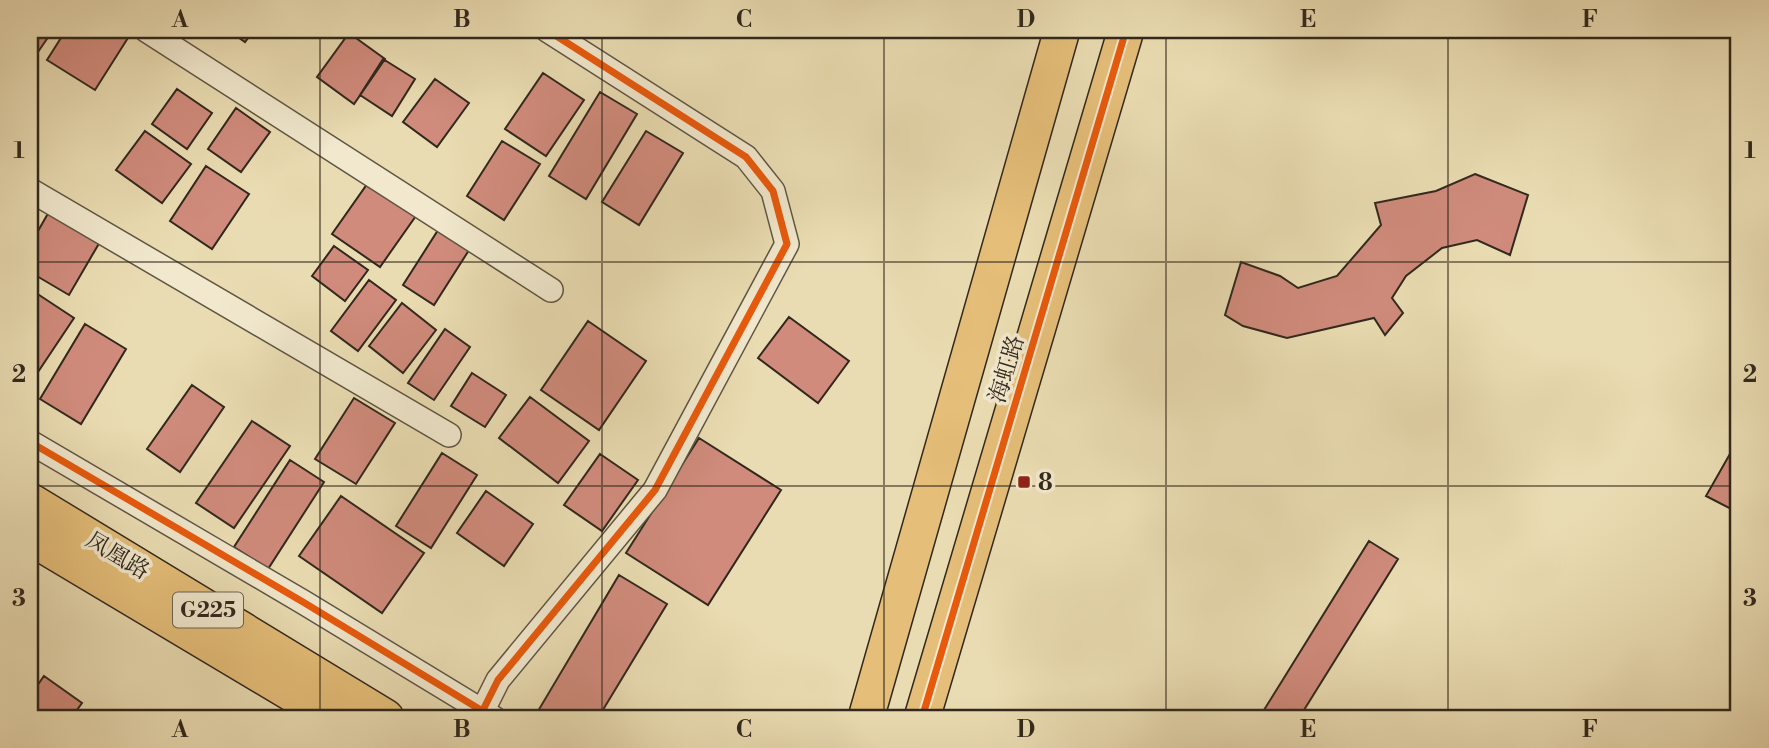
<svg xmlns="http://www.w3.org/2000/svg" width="1769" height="748" font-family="'Libre Bodoni','Noto Serif SC',serif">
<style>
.building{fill:#d08b7c;stroke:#31281d;stroke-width:2}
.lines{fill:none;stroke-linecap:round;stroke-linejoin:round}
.minor-casing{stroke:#5f5542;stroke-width:26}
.primary-casing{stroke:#31281d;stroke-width:38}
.trunk-casing{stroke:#31281d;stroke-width:40}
.minor{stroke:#f1e8cd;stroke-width:23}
.primary{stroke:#e5be79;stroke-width:35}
.trunk{stroke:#e5be79;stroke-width:37}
.cycleway-casing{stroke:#f1e8cd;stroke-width:11}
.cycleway{stroke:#e8590c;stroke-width:7}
.grid{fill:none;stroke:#31281d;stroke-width:2;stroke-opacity:0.55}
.poi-dot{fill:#8f2418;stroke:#f1e8cd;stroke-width:2.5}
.labels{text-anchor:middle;stroke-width:7;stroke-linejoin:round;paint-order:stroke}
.shield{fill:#f1e8cd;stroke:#6b6252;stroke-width:2}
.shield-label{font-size:21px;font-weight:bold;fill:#31281d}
.street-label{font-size:23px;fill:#31281d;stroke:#f1e8cd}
.poi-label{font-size:23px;font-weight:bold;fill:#31281d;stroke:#f1e8cd;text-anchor:start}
.neatline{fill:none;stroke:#31281d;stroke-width:2.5}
.grid-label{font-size:23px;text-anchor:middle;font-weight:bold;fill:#31281d}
</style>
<rect width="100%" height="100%" fill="#eadcb2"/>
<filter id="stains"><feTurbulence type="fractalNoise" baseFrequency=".00286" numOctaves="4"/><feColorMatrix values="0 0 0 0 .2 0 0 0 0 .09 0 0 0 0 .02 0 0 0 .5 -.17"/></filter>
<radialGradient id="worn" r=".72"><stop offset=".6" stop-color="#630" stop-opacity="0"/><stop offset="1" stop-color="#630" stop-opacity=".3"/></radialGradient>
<path class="building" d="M30 30H53L38 52 30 47Z
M66 30H133L95 90 47 60Z
M228 30H254L245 42Z
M349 33 385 59 354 104 317 77Z
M383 59 415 79 392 116 360 95Z
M543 73 584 100 546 156 505 129Z
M435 79 469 103 437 147 403 122Z
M177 89 212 113 187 149 152 124Z
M600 92 637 114 586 199 549 176Z
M236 108 270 132 241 172 208 149Z
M145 131 191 164 162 203 116 170Z
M646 131 683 153 639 225 602 202Z
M502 141 540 164 504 220 467 196Z
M206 166 249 194 212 249 170 221Z
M1475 174 1528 195 1510 255 1477 240 1442 248 1406 276 1392 298 1403 313 1385 335 1374 318 1287 338 1243 326 1225 315 1241 262 1280 276 1298 288 1337 276 1381 225 1375 203 1436 191Z
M370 180 418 213 380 267 332 234Z
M50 210 101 240 69 295 30 272V245Z
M440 227 471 247 434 305 403 285Z
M334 246 368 270 345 301 312 276Z
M369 280 396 300 358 351 331 331Z
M30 289 74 318 30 384Z
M402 303 436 330 403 373 369 346Z
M789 317 849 361 818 403 758 358Z
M588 321 646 361 599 430 541 390Z
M85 324 126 349 81 424 40 399Z
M445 329 470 347 434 400 408 383Z
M472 373 506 395 485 427 451 406Z
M192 385 224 407 180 472 147 449Z
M530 397 589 441 558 483 499 438Z
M354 398 395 423 356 484 315 459Z
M252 421 290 446 234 528 196 503Z
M699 438 781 490 708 605 626 553Z
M1739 438V513L1706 496Z
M442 453 477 475 431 548 396 526Z
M600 454 638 480 602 531 564 505Z
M290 460 324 482 268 569 234 547Z
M486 491 533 524 504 566 457 533Z
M341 496 424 553 382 613 299 556Z
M1369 541 1398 559 1299 718H1259Z
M619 575 667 604 598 718H551L538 711Z
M44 676 82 703 71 718H30V696Z"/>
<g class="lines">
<defs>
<path id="minor" d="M146 30 551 290
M30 190 449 435
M30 442 303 602 494 718
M479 718 498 680 655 490 787 244 773 191 746 157 547 30"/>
<path id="primary" d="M866 718 1062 30
M922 718 1126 30"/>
<path id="trunk" d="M30 502 385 718
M30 536 335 718"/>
</defs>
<use href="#minor" class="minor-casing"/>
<use href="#primary" class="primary-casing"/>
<use href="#trunk" class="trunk-casing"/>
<use href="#minor" class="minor"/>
<use href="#primary" class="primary"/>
<use href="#trunk" class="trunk"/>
<defs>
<path id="cycleway" d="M30 442 303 602 494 718
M479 718 498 680 655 490 787 244 773 191 746 157 547 30
M922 718 1126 30"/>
</defs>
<use href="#cycleway" class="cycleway-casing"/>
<use href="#cycleway" class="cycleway"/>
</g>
<path class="grid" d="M320 30V718M602 30V718M884 30V718M1166 30V718M1448 30V718M30 262H1739M30 486H1739"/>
<rect class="poi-dot" x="1017" y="475" width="14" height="14" rx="3.5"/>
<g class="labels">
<rect class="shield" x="173" y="592.5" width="70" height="35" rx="5"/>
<g class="shield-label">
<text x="208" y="617">G225</text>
</g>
<g class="street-label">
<text transform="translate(1006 369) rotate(-73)" y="8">海虹路</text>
<text transform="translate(118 555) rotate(31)" y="8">凤凰路</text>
</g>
<g class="poi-label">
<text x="1038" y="490">8</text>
</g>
</g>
<rect width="1769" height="748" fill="none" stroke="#eadcb2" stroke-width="77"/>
<rect x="38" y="38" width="1692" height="672" class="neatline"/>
<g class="grid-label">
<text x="180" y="27">A</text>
<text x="462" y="27">B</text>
<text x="744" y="27">C</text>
<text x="1026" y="27">D</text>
<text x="1308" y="27">E</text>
<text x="1590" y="27">F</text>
<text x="19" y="158">1</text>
<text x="1750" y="158">1</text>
<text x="19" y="382">2</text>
<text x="1750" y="382">2</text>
<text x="19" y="606">3</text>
<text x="1750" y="606">3</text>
<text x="180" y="737">A</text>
<text x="462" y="737">B</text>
<text x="744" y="737">C</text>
<text x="1026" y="737">D</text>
<text x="1308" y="737">E</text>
<text x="1590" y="737">F</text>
</g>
<rect width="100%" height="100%" filter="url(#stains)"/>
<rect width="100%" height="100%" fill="url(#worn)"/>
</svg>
